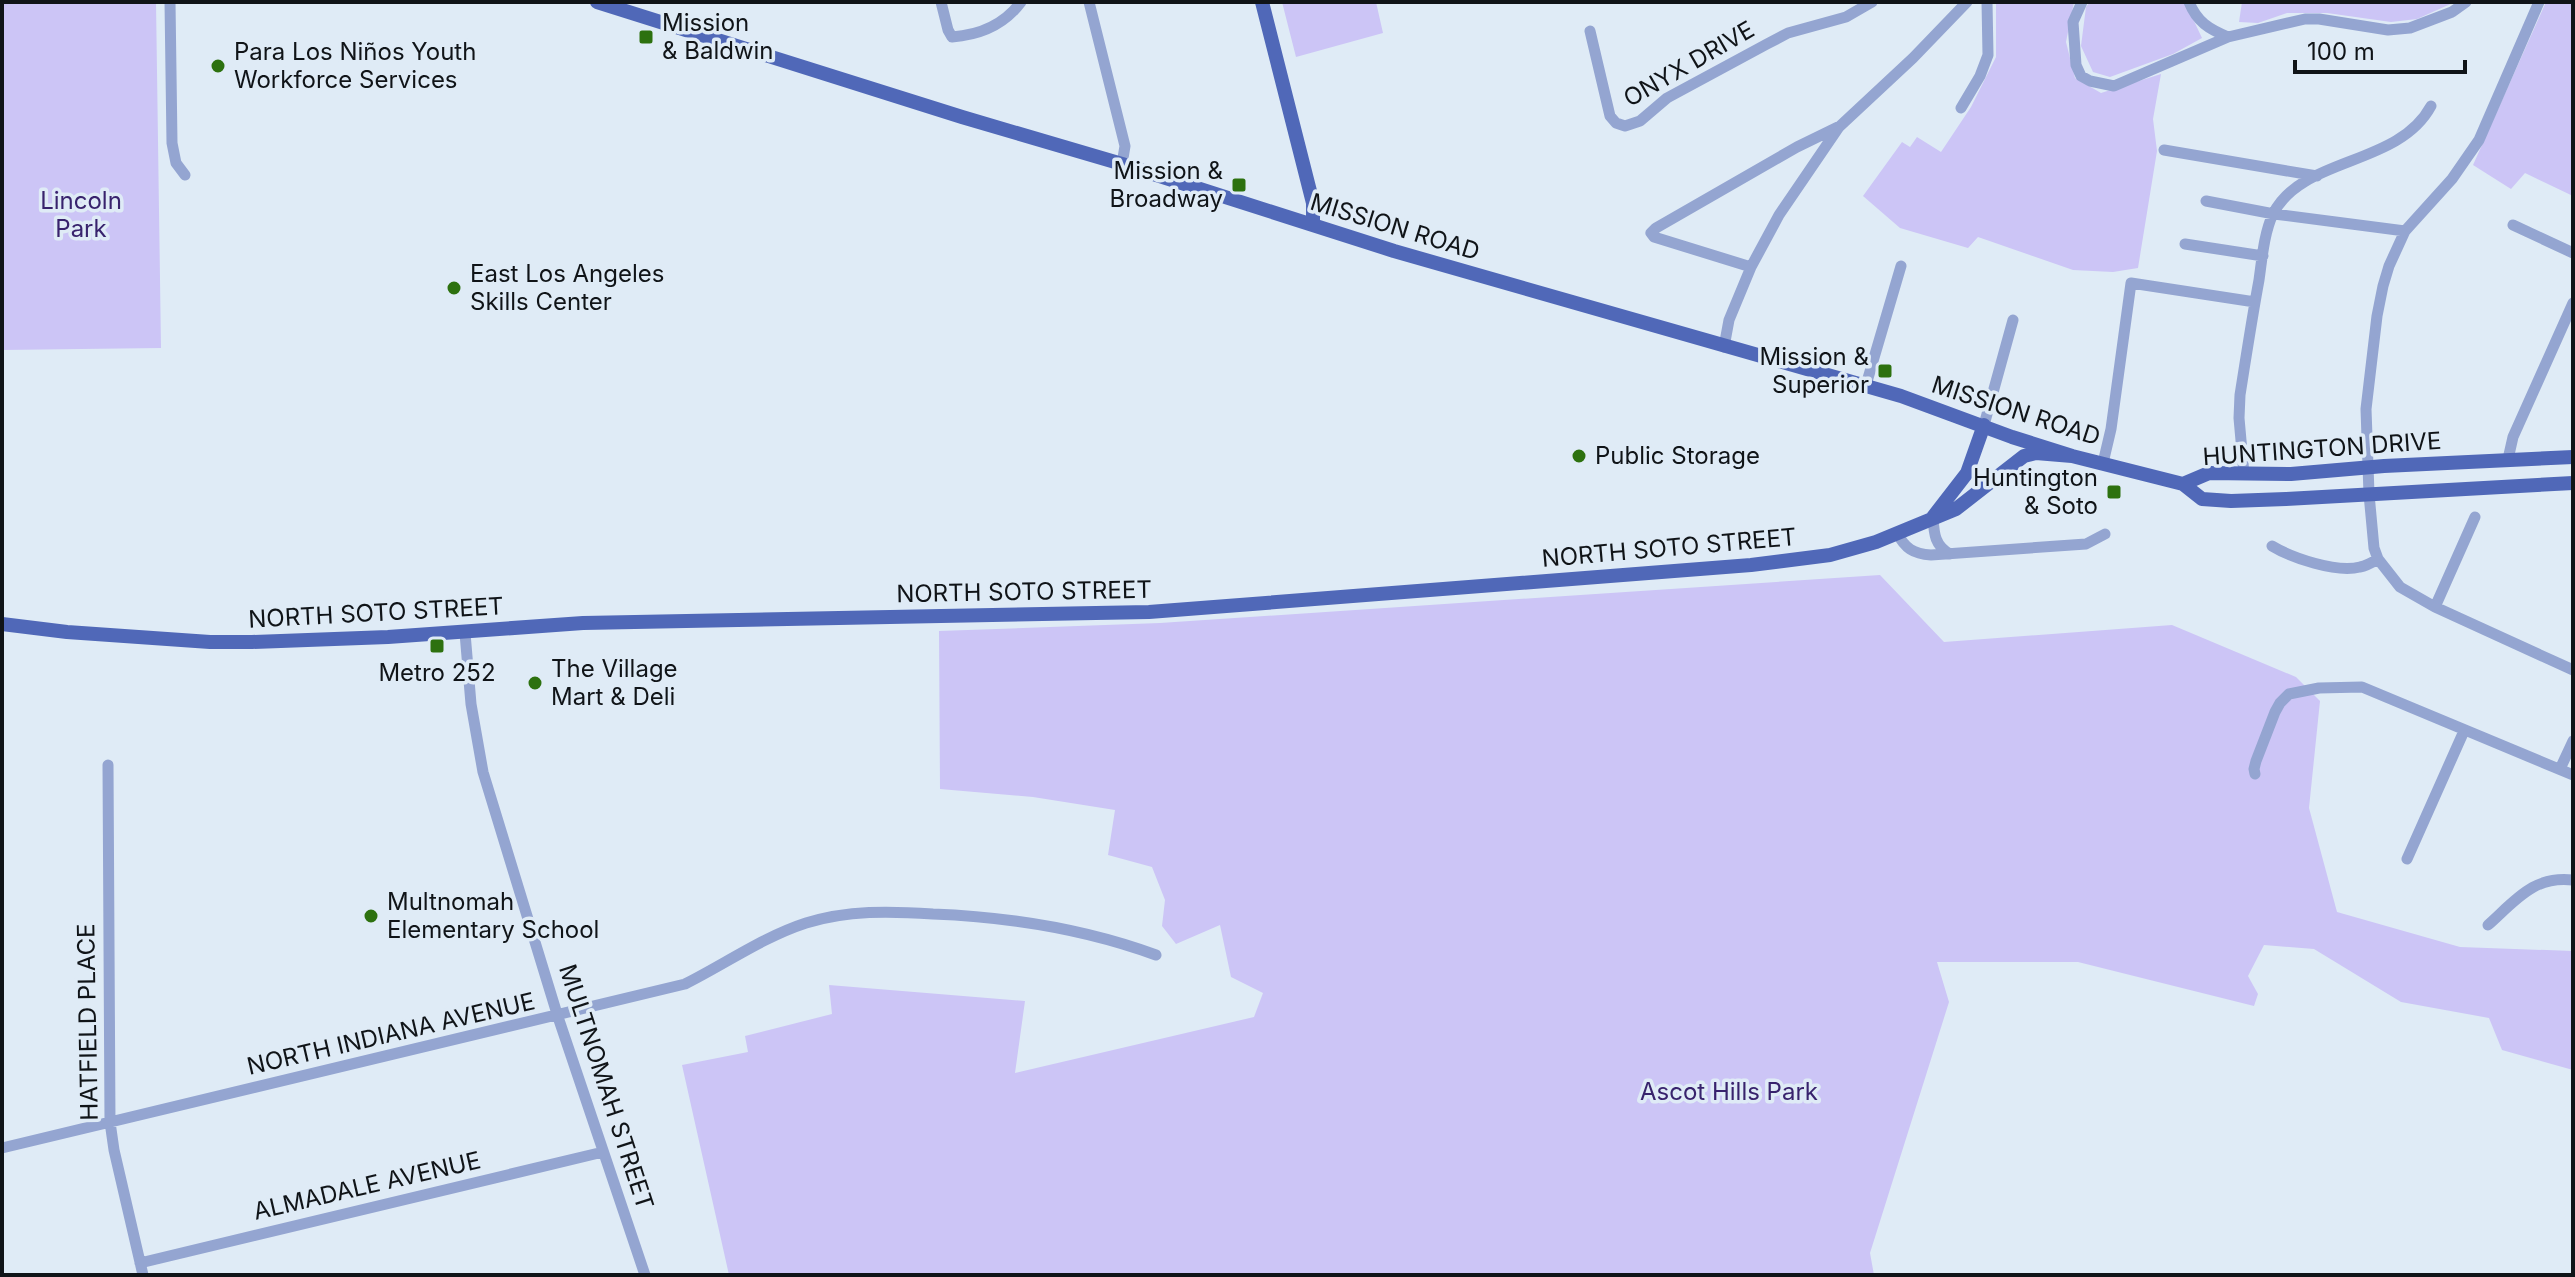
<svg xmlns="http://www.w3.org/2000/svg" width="2575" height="1277" font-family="Inter,sans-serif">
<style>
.green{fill:#ccc5f6}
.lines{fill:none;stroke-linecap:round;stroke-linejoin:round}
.minor{stroke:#94a5d1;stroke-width:11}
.major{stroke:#5068b8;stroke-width:14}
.poi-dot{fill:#2d710f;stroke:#dfebf6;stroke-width:3}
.labels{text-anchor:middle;stroke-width:7;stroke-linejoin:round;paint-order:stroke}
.poi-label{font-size:24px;fill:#101418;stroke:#dfebf6;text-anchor:start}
.street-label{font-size:24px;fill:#101418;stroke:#dfebf6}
.park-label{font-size:24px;fill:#38236d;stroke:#dfebf6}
</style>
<rect width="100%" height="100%" fill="#dfebf6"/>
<path class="green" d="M2 2H156L161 348 2 350Z
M1282 2H1376L1383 33 1296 57Z
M1996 2H2074L2066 42 2075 78 2101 93 2161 74 2153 119 2157 151 2138 268 2113 272 2073 270 1978 237 1968 248 1900 228 1863 196 1902 142 1910 147 1917 137 1941 152 1971 107 1996 57Z
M2090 2H2185L2202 38 2173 54 2110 77 2093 72 2081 46 2086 7Z
M2242 2H2455L2417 19 2391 22 2327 13H2287L2258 23 2239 22Z
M2546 2H2573V196L2525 173 2511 189 2473 165Z
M1880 575 1944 642 2172 625 2296 677 2320 701 2309 808 2337 912 2460 947 2573 951V1070L2502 1050 2489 1018 2401 1002 2314 949 2264 945 2248 976 2258 994 2254 1006 2078 962H1937L1949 1002 1870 1253 1874 1275H729L682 1065 748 1052 745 1036 832 1014 829 985 1025 1001 1015 1073 1254 1017 1263 993 1231 977 1220 925 1176 944 1162 926 1165 900 1152 867 1108 855 1115 810 1033 797 940 789 939 631 1160 623Z"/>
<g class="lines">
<path class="minor" d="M170 2 172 143 176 163 185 175
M941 2 948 30 952 37C980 35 1004 25 1021 2
M1089 2 1125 146 1122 164
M2082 2 2073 22 2076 65 2081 76 2090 81 2114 86 2228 37 2305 19H2319L2388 30 2410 28 2452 12 2466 2
M2189 2C2197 22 2209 29 2228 37
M2539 2 2479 140 2452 179 2405 231 2389 266 2383 286 2377 316 2366 409 2369 494 2374 548 2378 559 2400 587 2435 607 2573 670
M1590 31 1610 116 1616 123 1625 126 1640 121 1667 98 1767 44 1788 33 1846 17 1872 2
M1961 108 1980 76 1988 55 1987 2
M2164 150 2317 176
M2206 201 2274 214 2405 231
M2513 225 2573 253
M2185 244 2263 256
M1751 267 1654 237 1651 233 1656 228 1797 147 1838 127
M1724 347 1729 320 1751 267 1779 215 1839 127 1913 58 1967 2
M1866 385 1901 266
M1984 425 2013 320
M2508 459 2513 437 2573 303
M2103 463 2111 429 2131 283 2255 302
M2244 474 2239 418 2240 395C2246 357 2252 318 2259 280 2262 259 2264 233 2273 214 2302 156 2398 167 2431 106
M1933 518C1934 534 1935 546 1950 554
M1897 533C1905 548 1913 554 1931 555L2086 544 2105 534
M2272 546C2292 558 2336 573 2360 567 2366 566 2373 562 2378 559
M2435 607 2475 517
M465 633 471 704 483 772 558 1017 645 1275
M108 765 110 1122 114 1150 143 1275
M2560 769 2573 741
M2255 774 2254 769 2256 761 2275 712 2280 703 2289 694 2319 688 2362 687 2573 775
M2407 859 2464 731
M2488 925C2515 901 2534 875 2573 880
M2 1148 685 984C725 964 763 937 806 923 848 910 890 911 933 914 1009 917 1085 929 1156 955
M140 1263 603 1152"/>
<path class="major" d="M597 2 962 117 1122 164 1394 251 1901 396 2012 437 2072 456 2183 484 2202 499 2231 501 2286 499 2573 483
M1262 2 1313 203V224
M2183 484 2209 473 2291 474 2384 466 2573 457
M1933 517 1967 473 1984 425
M2 624 67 632 210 642H252L388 637 583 623 1149 612 1751 565 1830 555 1876 542 1956 509 2024 456 2036 453 2072 456"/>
</g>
<g class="poi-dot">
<rect x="638" y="29" width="16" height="16" rx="4"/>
<circle cx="218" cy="66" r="8"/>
<rect x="1231" y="177" width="16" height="16" rx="4"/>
<circle cx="454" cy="288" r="8"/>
<rect x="1877" y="363" width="16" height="16" rx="4"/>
<circle cx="1579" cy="456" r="8"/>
<rect x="2106" y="484" width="16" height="16" rx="4"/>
<rect x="429" y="638" width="16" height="16" rx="4"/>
<circle cx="535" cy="683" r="8"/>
<circle cx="371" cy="916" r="8"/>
</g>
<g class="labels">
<g class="poi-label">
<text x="662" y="31">Mission<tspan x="662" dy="28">&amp; Baldwin</tspan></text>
<text x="234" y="60">Para Los Niños Youth<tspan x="234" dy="28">Workforce Services</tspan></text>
<text x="1223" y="179" text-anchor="end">Mission &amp;<tspan x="1223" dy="28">Broadway</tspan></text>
<text x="470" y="282">East Los Angeles<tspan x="470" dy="28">Skills Center</tspan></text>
<text x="1869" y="365" text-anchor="end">Mission &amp;<tspan x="1869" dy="28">Superior</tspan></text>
<text x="1595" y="464">Public Storage</text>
<text x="2098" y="486" text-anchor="end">Huntington<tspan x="2098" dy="28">&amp; Soto</tspan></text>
<text x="551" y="677">The Village<tspan x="551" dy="28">Mart &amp; Deli</tspan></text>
<text x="437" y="681" text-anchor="middle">Metro 252</text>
<text x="387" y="910">Multnomah<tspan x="387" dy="28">Elementary School</tspan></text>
</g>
<g class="street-label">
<text transform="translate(1689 64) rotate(-30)" y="8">ONYX DRIVE</text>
<text transform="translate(1395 227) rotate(17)" y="8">MISSION ROAD</text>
<text transform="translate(2016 411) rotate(18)" y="8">MISSION ROAD</text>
<text transform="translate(2322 449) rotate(-4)" y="8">HUNTINGTON DRIVE</text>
<text transform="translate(1669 548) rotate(-5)" y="8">NORTH SOTO STREET</text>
<text transform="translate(1024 592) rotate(-1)" y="8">NORTH SOTO STREET</text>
<text transform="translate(376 613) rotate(-3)" y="8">NORTH SOTO STREET</text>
<text transform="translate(88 1022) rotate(-91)" y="8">HATFIELD PLACE</text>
<text transform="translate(391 1034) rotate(-13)" y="8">NORTH INDIANA AVENUE</text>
<text transform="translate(606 1087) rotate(72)" y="8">MULTNOMAH STREET</text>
<text transform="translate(367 1186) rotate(-13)" y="8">ALMADALE AVENUE</text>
</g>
<g class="park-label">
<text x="81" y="209">Lincoln<tspan x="81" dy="28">Park</tspan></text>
<text x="1729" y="1100">Ascot Hills Park</text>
</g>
</g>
<rect width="2575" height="1277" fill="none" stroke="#101418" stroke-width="8"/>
<path d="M2295 60v12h170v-12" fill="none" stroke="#101418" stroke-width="4"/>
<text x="2307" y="60" font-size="24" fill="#101418" stroke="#dfebf6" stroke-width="6" paint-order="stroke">100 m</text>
</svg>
